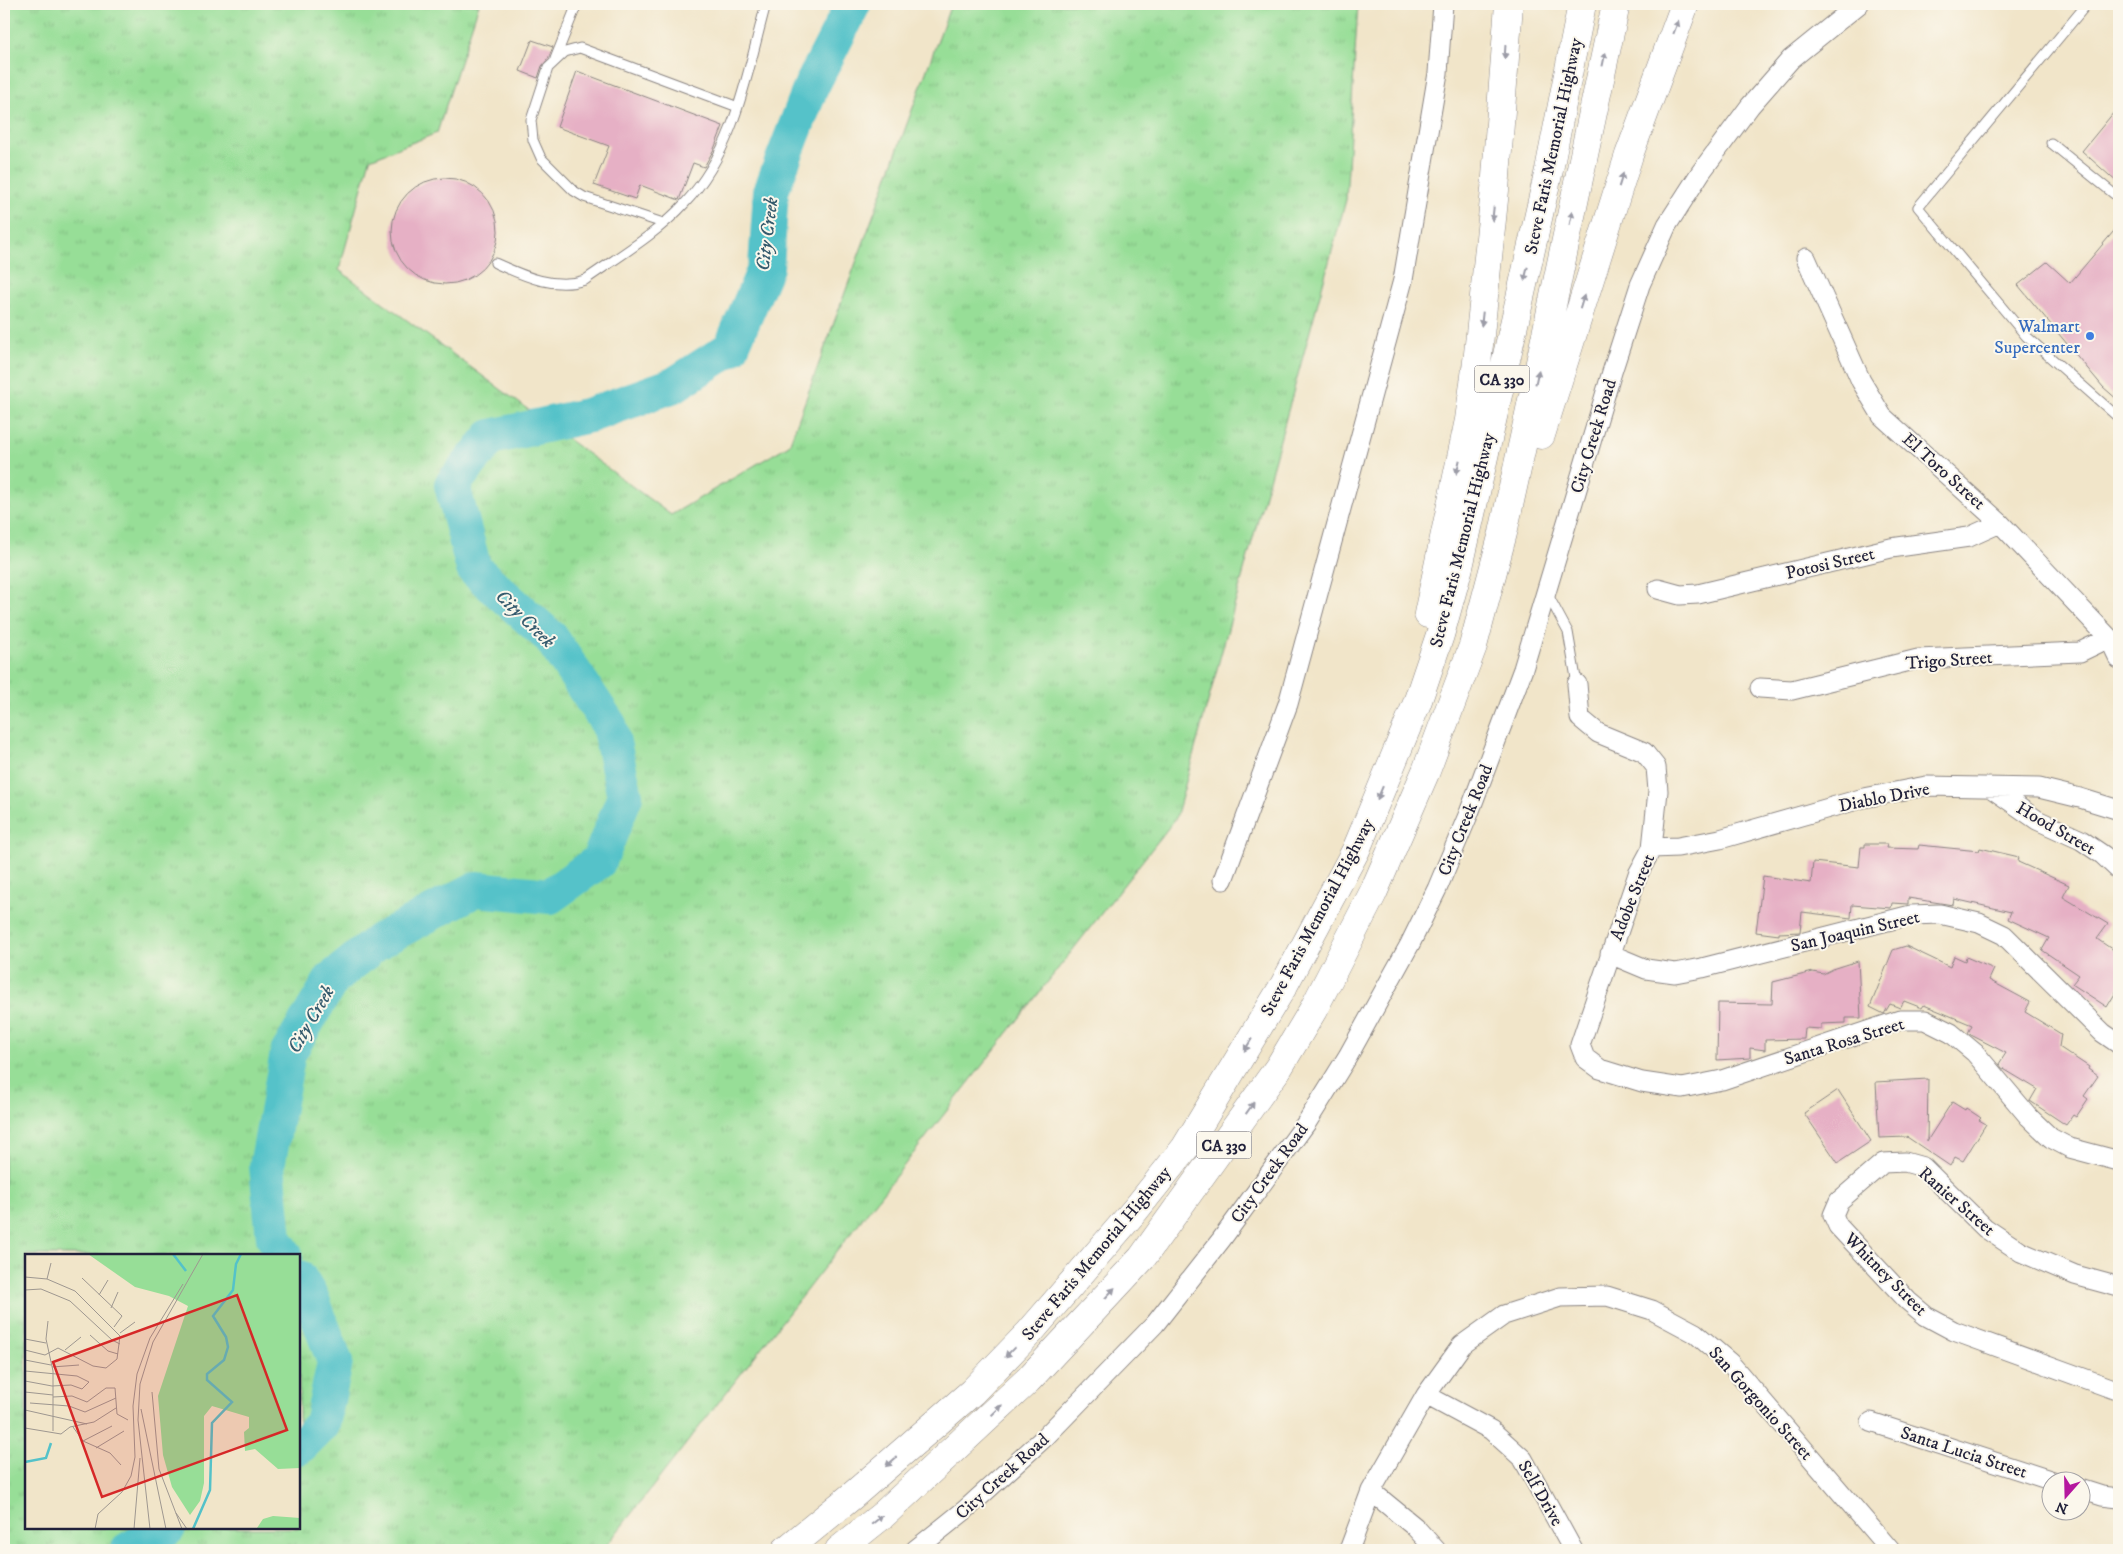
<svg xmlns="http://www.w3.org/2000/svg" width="2123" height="1554" font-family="'IM FELL DW Pica',serif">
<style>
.grass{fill:url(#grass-tufts);stroke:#5c8069;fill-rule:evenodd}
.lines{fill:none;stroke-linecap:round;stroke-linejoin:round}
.river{stroke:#54c2c9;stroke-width:36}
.building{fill:#e6b0c5}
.lane-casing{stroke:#8a8482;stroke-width:11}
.street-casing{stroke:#8a8482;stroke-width:21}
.highway-casing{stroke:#8a8482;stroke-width:29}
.lane{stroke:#fff;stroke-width:9}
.street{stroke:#fff;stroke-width:19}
.highway{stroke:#fff;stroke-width:28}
.oneway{fill:#9c9ca7}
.shop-dot{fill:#3f7fe0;stroke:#fbf7ec;stroke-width:2}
.labels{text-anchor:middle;stroke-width:4;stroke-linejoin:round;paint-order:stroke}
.shield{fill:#fbf7ec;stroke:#636270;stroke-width:1}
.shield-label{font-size:16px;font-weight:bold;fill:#22223b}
.street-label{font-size:18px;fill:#22223b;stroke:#fbf7ec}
.shop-label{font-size:18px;fill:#366cbe;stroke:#fbf7ec;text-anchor:end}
.water-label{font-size:19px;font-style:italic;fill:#345a6d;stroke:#fbf7ec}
.inset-river{fill:none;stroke:#54c2c9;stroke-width:2.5}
.inset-road{fill:none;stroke:#9e9790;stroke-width:1}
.view{fill:#d62828;fill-opacity:0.15;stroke:#d62828;stroke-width:2.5}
.inset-edge{fill:none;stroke:#22223b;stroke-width:2.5}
</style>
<defs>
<pattern id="grass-tufts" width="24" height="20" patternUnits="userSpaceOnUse" patternTransform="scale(1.25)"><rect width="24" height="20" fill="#97de97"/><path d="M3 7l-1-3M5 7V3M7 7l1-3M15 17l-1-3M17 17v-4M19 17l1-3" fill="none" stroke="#82be83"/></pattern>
</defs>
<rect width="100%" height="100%" fill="#fbf7ec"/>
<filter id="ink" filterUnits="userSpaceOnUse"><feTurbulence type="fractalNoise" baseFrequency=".02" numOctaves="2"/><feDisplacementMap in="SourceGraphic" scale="10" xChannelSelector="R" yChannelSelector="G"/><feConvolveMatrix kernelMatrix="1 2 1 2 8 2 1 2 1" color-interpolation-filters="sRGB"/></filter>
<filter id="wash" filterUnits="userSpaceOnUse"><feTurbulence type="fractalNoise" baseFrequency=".0096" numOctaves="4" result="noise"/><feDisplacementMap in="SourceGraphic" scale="20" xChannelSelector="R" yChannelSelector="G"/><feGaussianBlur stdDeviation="1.12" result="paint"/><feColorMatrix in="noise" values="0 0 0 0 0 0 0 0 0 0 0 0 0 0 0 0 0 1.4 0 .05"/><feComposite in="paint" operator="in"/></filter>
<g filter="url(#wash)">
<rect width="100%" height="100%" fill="#f1e5c9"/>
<path class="grass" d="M4 4H479L437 133 370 159 339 270 671 515 789 445 951 4H1358L1346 200 1176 818 603 1550H4ZM26 1255H299V1528H26Z"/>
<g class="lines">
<path class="river" d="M285 1255 274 1238 267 1166 288 1053 332 979 379 941 476 889 550 896 599 861 625 796 609 725 551 638 474 569 452 485 491 437 590 415 674 385 731 348 766 267 771 191 811 87 853 4
M299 1278 312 1300 335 1362 322 1424 299 1447
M128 1550 168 1528"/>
</g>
<g id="blocks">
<path class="building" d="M532 40 553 47 548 59 542 66 538 78 520 71Z
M577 71 723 126 714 149 704 167 693 163 679 200 640 185 635 199 594 185 609 146 557 127Z
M2119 106V184L2082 151Z
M392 231a53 53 0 1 1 106 0a53 53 0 1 1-106 0Z
M2119 225V401L2103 387 2018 285 2047 262 2070 283Z
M1865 844H1887L1886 848 1918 849 1919 845 1979 851 1980 848 2019 857 2018 862 2069 885 2063 897 2108 924 2097 939 2119 954V987L2107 1007 2072 984 2079 975 2042 950 2049 938 2008 919 2011 912 1954 899 1953 905 1908 898V904L1892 903 1891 908 1852 905 1851 918 1802 912 1800 932 1779 933V935L1756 932 1763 876 1811 883 1813 862 1859 867 1861 847H1865Z
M1906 946 1950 967 1954 956 1965 961 1966 957 1994 969 1989 980 2030 1002 2025 1012 2061 1034 2059 1047 2089 1067 2088 1069 2098 1076 2084 1096 2088 1099 2076 1117 2073 1115 2066 1125 2030 1101 2037 1089 2002 1068 1999 1064 2006 1053 1971 1035 1968 1033 1972 1025 1924 1005 1922 1008 1904 1001 1900 1008 1890 1004 1884 1014 1870 1007 1893 950Z
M1858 961 1861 1018H1846V1023L1821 1024V1029L1805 1028 1804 1039 1765 1040V1050L1750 1048V1058L1717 1060 1718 1003 1772 1004 1773 982 1813 972 1823 974 1833 969Z
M1928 1079 1927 1141 1952 1102 1965 1110 1966 1108 1981 1118 1979 1120 1986 1124 1963 1161 1955 1157 1950 1166 1907 1137 1879 1138 1876 1082Z
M1838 1090 1871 1141 1838 1163 1804 1113Z"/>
</g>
</g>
<g filter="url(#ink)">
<use href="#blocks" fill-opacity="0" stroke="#8a8482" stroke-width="1"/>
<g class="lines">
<defs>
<path id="lane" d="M2087 4 1918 207 2026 336 2119 418
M555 59 577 4
M2051 143 2114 194
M663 223 584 197 574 191 541 158 533 140 531 120 548 68 565 52 580 48 738 107
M495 263C524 276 554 290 585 280 619 256 657 234 685 203 736 149 747 72 766 4
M1548 595 1568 632 1577 684"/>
<path id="street" d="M1806 258 1861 381 1882 416 2000 523 2109 638 2119 659
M1658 589 1680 595 1698 594 1891 548 1969 537 2000 523
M1577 684 1580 718 1598 733 1644 752 1656 767 1658 791 1652 848 1638 874 1580 1045 1585 1058 1600 1069 1642 1082 1682 1088 1722 1080 1900 1020H1925L1951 1033 1975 1053 2029 1117 2051 1138 2070 1148 2119 1161
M1760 688 1792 690 1918 659 2080 652 2109 638
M1991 788 2037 820 2081 840 2103 855 2119 870
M1652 848 1678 847 1720 839 1864 798 1926 786 2039 788 2080 798 2119 810
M1223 880 1288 704 1403 280 1438 73 1443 4
M1610 954 1646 969 1675 973 1702 968 1911 915 1940 914 1979 923 2004 935 2103 1033 2119 1044
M2119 1287 2075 1275 2021 1252 1985 1228 1923 1167 1905 1162 1883 1163 1839 1201 1833 1215 1838 1226 1908 1301 1926 1316 1954 1331 2119 1391
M1426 1395 1491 1430 1523 1459 1573 1550
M1871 1422 2056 1482
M2080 1489 2102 1496 2119 1498
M1371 1491 1415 1527 1436 1550
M915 1550 965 1510 1045 1437 1155 1324 1221 1240 1307 1122 1348 1056 1410 944 1437 889 1469 813 1523 669 1612 372 1640 285 1667 225 1701 172 1750 106 1791 59 1859 4
M1349 1550 1371 1491 1426 1395 1462 1345 1504 1315 1560 1297 1607 1296 1652 1310 1695 1333 1730 1363 1890 1550"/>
<path id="highway" d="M1541 435 1629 155 1685 4
M1428 614 1469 420 1478 354 1495 190 1509 4
M786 1550 852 1496 972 1392 1030 1332 1136 1209 1185 1148 1251 1039 1284 985 1356 850 1417 703 1440 635 1459 567 1549 170 1582 4
M839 1550 884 1514 1028 1380 1142 1258 1279 1067 1313 1010 1373 893 1426 771 1473 646 1503 533 1528 419 1616 4"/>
</defs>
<use href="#lane" class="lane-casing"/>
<use href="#street" class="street-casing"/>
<use href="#highway" class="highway-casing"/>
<use href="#lane" class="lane"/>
<use href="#street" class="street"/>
<use href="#highway" class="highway"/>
</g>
<defs><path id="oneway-solid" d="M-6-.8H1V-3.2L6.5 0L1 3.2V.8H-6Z" transform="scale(1.25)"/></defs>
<g class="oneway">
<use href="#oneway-solid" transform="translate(1676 27) rotate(-69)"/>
<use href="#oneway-solid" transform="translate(1505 52) rotate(94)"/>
<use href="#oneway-solid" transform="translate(1604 59) rotate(-78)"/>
<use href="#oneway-solid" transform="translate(1621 180) rotate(-72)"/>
<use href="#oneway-solid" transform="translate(1493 214) rotate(96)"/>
<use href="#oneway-solid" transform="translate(1571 218) rotate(-78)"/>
<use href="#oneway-solid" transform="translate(1526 274) rotate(103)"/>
<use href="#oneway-solid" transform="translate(1582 302) rotate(-73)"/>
<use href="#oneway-solid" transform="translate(1482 319) rotate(96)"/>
<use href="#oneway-solid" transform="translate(1537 377) rotate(-78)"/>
<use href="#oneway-solid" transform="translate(1458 467) rotate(103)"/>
<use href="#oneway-solid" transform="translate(1380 793) rotate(113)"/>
<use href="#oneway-solid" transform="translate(1248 1045) rotate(121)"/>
<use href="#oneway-solid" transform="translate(1250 1108) rotate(-55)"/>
<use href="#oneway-solid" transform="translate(1110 1293) rotate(-47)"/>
<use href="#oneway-solid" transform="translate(1010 1352) rotate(134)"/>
<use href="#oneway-solid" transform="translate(997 1410) rotate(-44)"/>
<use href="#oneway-solid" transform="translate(891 1462) rotate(139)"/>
<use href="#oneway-solid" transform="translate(877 1520) rotate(-39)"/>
</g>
</g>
<circle class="shop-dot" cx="2090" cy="336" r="5"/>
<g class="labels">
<g class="shield">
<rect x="1474.5" y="365.5" width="55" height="27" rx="4"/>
<rect x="1196.5" y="1131.5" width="55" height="27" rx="4"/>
</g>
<g class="shield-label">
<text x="1502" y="385">CA 330</text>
<text x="1224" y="1151">CA 330</text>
</g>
<g class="street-label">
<text transform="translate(1553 146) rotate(-78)" y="6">Steve Faris Memorial Highway</text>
<text transform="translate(1593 436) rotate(-73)" y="6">City Creek Road</text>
<text transform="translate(1944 471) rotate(42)" y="6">El Toro Street</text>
<text transform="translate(1462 540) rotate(-76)" y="6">Steve Faris Memorial Highway</text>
<text transform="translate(1830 563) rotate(-13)" y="6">Potosi Street</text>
<text transform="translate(1949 660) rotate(-4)" y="6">Trigo Street</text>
<text transform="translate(1884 797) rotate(-11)" y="6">Diablo Drive</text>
<text transform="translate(1465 820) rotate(-68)" y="6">City Creek Road</text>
<text transform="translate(2056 828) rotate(30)" y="6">Hood Street</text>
<text transform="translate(1632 897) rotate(-68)" y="6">Adobe Street</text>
<text transform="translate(1317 917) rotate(-62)" y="6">Steve Faris Memorial Highway</text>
<text transform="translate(1855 931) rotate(-13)" y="6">San Joaquin Street</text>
<text transform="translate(1844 1041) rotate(-17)" y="6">Santa Rosa Street</text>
<text transform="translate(1269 1173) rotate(-54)" y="6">City Creek Road</text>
<text transform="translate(1957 1201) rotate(41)" y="6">Ranier Street</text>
<text transform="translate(1096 1253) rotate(-50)" y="6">Steve Faris Memorial Highway</text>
<text transform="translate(1886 1274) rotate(45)" y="6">Whitney Street</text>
<text transform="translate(1761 1403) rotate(48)" y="6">San Gorgonio Street</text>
<text transform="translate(1964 1452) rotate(18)" y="6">Santa Lucia Street</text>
<text transform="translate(1002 1476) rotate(-42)" y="6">City Creek Road</text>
<text transform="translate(1541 1493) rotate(60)" y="6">Self Drive</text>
</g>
<g class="shop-label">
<text x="2080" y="332">Walmart<tspan x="2080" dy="21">Supercenter</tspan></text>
</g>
<g class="water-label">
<text transform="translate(766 234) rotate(-83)" y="7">City Creek</text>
<text transform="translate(526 618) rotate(44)" y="7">City Creek</text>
<text transform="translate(310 1019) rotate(-60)" y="7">City Creek</text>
</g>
</g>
<g transform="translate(25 1254)">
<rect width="275" height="275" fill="#f1e5c9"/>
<path d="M63 0H275V214L253 215 230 195 220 197 219 178 224 174V163L187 152 179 162V229L175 247 165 261 147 233 138 201 133 142 163 52 144 42 110 33ZM248 262 275 264V275L232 274 238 265Z" fill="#97de97"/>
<path class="inset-river" d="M148 0 161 17M0 208 21 204 26 189M168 275 185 236 187 169 207 148 182 126V120L199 106 203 93 201 83 188 62 208 36 211 10 216 0"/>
<path class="inset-road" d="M0 23 22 25 50 37 95 82 92 105 81 114 68 112 33 94 20 101 0 96M57 24 97 62 89 73M22 25 26 9M0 36 16 35 45 47 87 86 95 90M74 41 83 26M86 54 93 38M23 67 21 85 28 117V177M95 79 110 68M65 81 83 97 93 100M0 85 21 89M40 96 56 83M0 106 26 111M27 113 54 111M0 117 52 122 64 128 57 135 46 131 27 132 0 127M0 138 28 141M127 138 134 215 157 275M28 143 47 142 62 148 81 134H90L92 160 103 166M5 149 44 152 60 158 91 144M116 155 141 275M0 156 62 170M48 173 58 187 85 199 96 211M0 174 36 180 45 173 69 168 91 154M58 187 87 172M71 194 99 177M151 259 162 275M70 275 73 260 97 238 106 222 110 203 108 152 112 120 125 84 158 30M109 275 115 204M125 275 113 166 115 130 128 88 178 0"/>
<path class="view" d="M212 41 262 176 77 243 28 108Z"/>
<rect width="275" height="275" class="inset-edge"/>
</g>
<rect width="2123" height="1554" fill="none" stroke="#fbf7ec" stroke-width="20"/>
<g transform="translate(2066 1496) rotate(200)"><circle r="24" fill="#fbf7ec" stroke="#a4a2a5"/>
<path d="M0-4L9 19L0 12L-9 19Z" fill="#b5179e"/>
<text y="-8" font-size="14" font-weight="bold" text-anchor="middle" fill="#22223b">N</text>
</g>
</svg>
